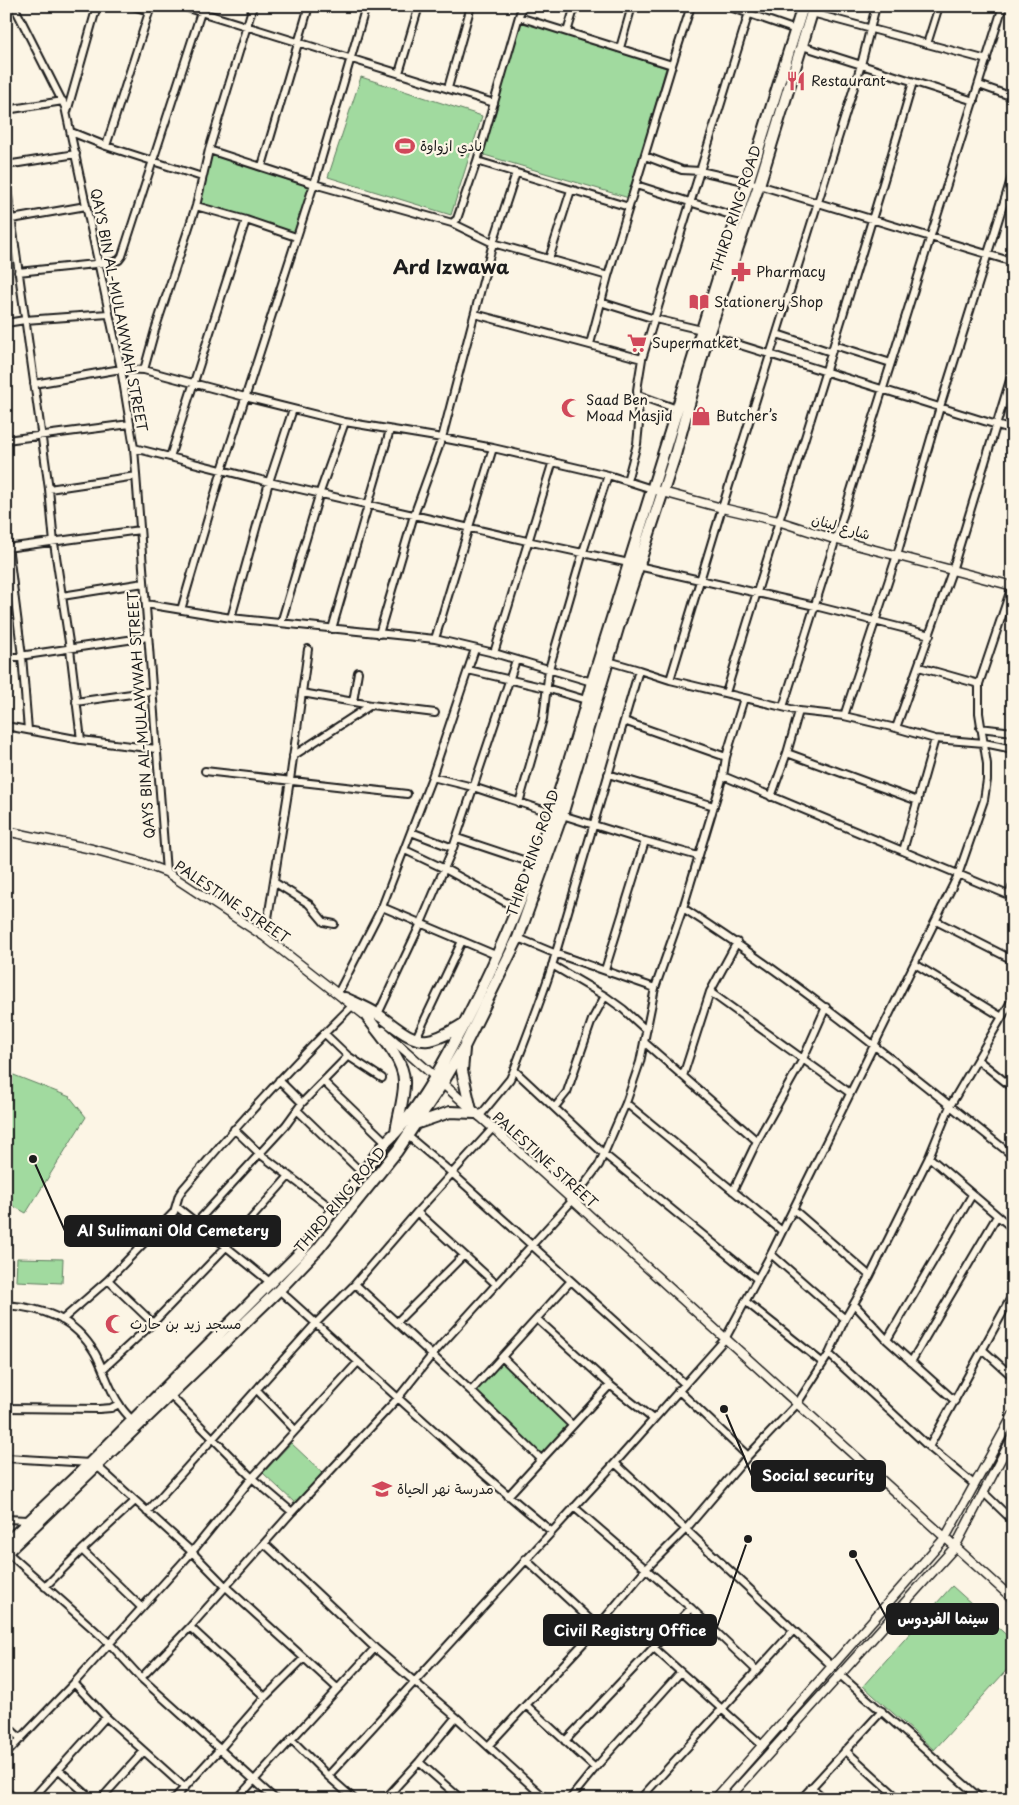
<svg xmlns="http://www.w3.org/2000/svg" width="1019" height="1805" font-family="'Playpen Sans','Playpen Sans Arabic',sans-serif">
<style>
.green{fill:#a1da9f;stroke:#5e7b5e}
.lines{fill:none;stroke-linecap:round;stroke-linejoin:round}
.minor-casing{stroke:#1c1c1c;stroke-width:10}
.tertiary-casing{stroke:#1c1c1c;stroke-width:11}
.trunk-casing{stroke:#1c1c1c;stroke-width:14}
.minor{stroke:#fcf5e5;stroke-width:6}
.tertiary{stroke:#fcf5e5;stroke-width:8}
.trunk{stroke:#fcf5e5;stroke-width:10}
.labels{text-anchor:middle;stroke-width:4.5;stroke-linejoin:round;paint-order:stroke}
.poi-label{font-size:14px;fill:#1c1c1c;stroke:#fcf5e5;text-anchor:start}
.street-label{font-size:14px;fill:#1c1c1c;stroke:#fcf5e5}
.district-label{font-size:19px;font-weight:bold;fill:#1c1c1c;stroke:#fcf5e5}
.leader{fill:none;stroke:#1c1c1c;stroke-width:2}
.callout-dot{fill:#1c1c1c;stroke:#fcf5e5;stroke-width:2}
.callout{fill:#1c1c1c;stroke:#1c1c1c;stroke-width:2}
.callout-label{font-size:15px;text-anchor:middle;font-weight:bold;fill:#fff}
</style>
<rect width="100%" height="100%" fill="#fcf5e5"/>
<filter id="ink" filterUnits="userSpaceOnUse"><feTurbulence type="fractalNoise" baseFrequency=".02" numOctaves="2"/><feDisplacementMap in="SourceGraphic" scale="10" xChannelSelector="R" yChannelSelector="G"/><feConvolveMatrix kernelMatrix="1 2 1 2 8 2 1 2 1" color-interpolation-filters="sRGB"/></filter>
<g filter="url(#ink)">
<path class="green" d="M521 20 666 68 629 198 481 154Z
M361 77 482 116 451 215 328 177Z
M209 150 314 184 296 237 196 206Z
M6 1072 70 1097 86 1117 26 1213 6 1202Z
M17 1258 63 1259 62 1283 16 1281Z
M502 1357 572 1425 541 1459 471 1391Z
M291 1443 324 1474 296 1504 263 1473Z
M952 1586 1013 1641V1663L934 1750 863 1686Z"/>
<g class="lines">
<defs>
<path id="minor" d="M14 6 65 107 121 369 134 448 166 872
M133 6 149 11
M181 6 494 103
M727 6 796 30
M812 13 987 60
M519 17 672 65
M567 32 575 6
M927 44 939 6
M802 46 974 101
M620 48 632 6
M399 73 419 6
M979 85 1013 97
M448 88 471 6
M6 110 63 101
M67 112 97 6
M71 132 106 146 202 177
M106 146 151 6
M209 150 314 184 452 223 457 219 477 161 522 6
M645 156 682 170 700 171 749 182 1013 262
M477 161 629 207
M6 165 76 154
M262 166 309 6
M6 181 49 489 54 543 70 649 81 740
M636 185 737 217
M196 206 246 220 296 237
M6 220 86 206
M452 223 493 243 608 276
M549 259 571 190
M18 272 114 262 119 260 122 256 203 6
M600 302 655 319 702 330
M475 314 642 359
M6 323 25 320 108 314
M777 334 831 352
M708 335 1013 430
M590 344 608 276 672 65 691 6
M834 345 891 363
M144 370 155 330 196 206 209 150 253 6
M34 384 121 369 144 370 245 397 345 422 442 438 493 448 608 475 652 489
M638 395 677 409
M6 440 130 424
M134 448 269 482 527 541 629 563
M170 457 246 220
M627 481 637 444 639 424 637 390 642 359 751 6
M49 489 136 476
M6 529 22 656 28 730
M6 548 140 530
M638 566 815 606 930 635
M62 596 144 583
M146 604 231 618 435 639 494 653 592 682
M181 610 222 470 314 184 366 6
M231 618 269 482 293 409
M281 623 320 492 345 422
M332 629 390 430
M379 634 414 515 442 438 493 243 516 173
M435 639 493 448
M494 653 553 461
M6 658 148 637
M608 661 639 670
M919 667 979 684
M468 670 546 688 586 700
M670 680 722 508 861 65 876 6
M302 693 371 705 435 713
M726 693C788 489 854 286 913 82
M76 702 152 691
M353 702 358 672
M783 707 1003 6
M844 716 897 555 940 407 1013 173
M624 721 726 757
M6 726 81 740 156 749
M896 728 952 571 1013 370
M980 728 1013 732
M787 753 918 801
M293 756 371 705
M205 771 407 794
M608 774 714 806
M723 776 1013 897
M432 777 473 787 552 813
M771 797 787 753 799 711
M519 803 543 719 549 669 583 552 608 475
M562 815 645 841 605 970
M411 832 453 848
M457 838 535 864
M645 841 698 856
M405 850 445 869 518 909
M903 851 935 739
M274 882 309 904 324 922 334 924
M1009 895 1013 885
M382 907 498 956
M683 908C799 982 905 1070 1013 1156
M936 921 1013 960
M265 937 290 780 308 649
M518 938 554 953 655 988
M915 964 1002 1017
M552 965 605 996 592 1020 567 1092 555 1107
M710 992 850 1093
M338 993 382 907 432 777 475 649
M605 996 623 1009 646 1030
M378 1014 421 923 453 848 516 660
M416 1038 462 941
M644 1042 757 1141
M348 1056 382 1078
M978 1060 1013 1088
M514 1070 604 1154 757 1279
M683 1076 710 992 737 942
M279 1080 302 1103
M324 1082 386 1142
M626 1103 782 1231
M298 1111 362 1173
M479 1117 510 1079 514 1070C527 1035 541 1001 552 966 581 867 610 768 639 670L670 680 799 711 844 716 896 728 935 739 984 743 1013 749
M234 1129 260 1154 334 1210
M408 1136 453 1174 685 1384
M929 1157 1013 1229
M733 1191 757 1141 803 1059 826 1007
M177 1207 271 1283
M793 1209 870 1276
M417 1212 496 1284
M197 1222 286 1125 302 1103 348 1056 324 1033
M771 1254 845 1319
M108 1280 153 1323
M355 1284 471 1391 541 1459
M279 1290C369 1371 457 1454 551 1531
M745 1301 823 1363
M854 1304 887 1340 955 1401
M6 1305C44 1308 74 1318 95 1353 104 1369 109 1390 120 1405 123 1411 128 1415 132 1420
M537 1319 610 1385 653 1419
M62 1320 108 1280 174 1212 179 1195 183 1189C237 1125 293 1064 353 1005
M397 1322 464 1255
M887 1340 972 1195
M983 1350 1013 1377
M829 1354 929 1447 975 1485
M502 1357 572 1425
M911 1362 997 1216
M103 1369 153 1323 226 1247 289 1176
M257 1390 295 1430
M678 1390 748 1456
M471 1391 570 1282
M170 1395 252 1478 292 1512
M6 1408 99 1409 111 1408 119 1404
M929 1447 1013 1294
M6 1458 90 1463
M615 1463 833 1667
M97 1466 192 1552 226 1587 337 1688
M983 1492 1013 1521
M508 1496 610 1385
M135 1501 82 1550 141 1607
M574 1507 691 1608 756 1670
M147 1512 316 1323 355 1284 417 1212 493 1128
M6 1519 28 1520
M265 1544 375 1648 456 1717 546 1799
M7 1552 109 1643 141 1678 275 1799
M525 1559 597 1626
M45 1587 82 1550
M190 1627 265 1697
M654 1648 763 1746
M840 1675 981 1799
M141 1678 190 1627 292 1512 398 1398 432 1355 572 1201 599 1165 626 1103 640 1062 655 988 683 908 723 776 726 757 744 698
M74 1683 106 1717 184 1787
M526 1705 595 1768
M6 1725 21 1739
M291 1739 328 1776 354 1799
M565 1741 691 1608
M488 1746 590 1636 645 1570 686 1529 748 1456 797 1404 829 1354 845 1319 870 1276 929 1157 950 1106 1013 998
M845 1750 899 1799
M6 1754 74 1683 192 1552 252 1478 358 1362
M419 1762 461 1799
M59 1770 92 1799
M328 1776 615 1463 725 1339 771 1254 958 875 984 800 987 780V764L979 713V684L1013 583
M811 1787 825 1799
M6 1791 15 1799
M32 1799 106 1717
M101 1799 144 1751
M174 1799 220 1749 265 1697 303 1659
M237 1799 375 1648
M385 1799 419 1762 456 1717
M570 1799 595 1768 680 1673
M640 1799 793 1631
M801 1799 882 1711"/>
<path id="tertiary" d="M659 491 722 508 778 521 837 540 1013 586
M6 831 92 849 137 861 166 872 265 937 371 1020
M383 1031 493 1128 1013 1599
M715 1799 945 1538 1013 1415
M728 1799 955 1547 1013 1436"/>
<path id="trunk" d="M345 998C355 1003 366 1007 377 1014 392 1023 409 1042 428 1040 440 1039 453 1030 464 1024
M367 1017C380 1034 404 1060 404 1081 405 1096 398 1116 396 1132
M464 1049 462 1071 471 1110
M415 1124 450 1112 475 1113
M6 1543 90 1463 302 1251 386 1142C414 1117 438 1073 456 1039 517 926 558 806 592 682L803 6
M6 1553 279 1290 318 1249 397 1151 442 1084 464 1047 518 938 562 815 618 628 675 455 708 335 759 185 814 6"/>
</defs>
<use href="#minor" class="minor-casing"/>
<use href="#tertiary" class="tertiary-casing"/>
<use href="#trunk" class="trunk-casing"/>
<use href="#minor" class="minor"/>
<use href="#tertiary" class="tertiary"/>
<use href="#trunk" class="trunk"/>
</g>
</g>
<defs>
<symbol id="restaurant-bare" viewBox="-9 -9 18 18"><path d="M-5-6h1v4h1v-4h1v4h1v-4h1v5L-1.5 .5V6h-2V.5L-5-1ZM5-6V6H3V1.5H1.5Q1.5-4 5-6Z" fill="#d1495b" stroke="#fcf5e5" stroke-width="2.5" paint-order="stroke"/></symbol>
<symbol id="stadium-bare" viewBox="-9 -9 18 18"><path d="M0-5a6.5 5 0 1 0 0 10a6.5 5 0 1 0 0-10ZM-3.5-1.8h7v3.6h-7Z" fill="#d1495b" stroke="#fcf5e5" stroke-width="2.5" paint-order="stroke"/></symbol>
<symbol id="pharmacy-bare" viewBox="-9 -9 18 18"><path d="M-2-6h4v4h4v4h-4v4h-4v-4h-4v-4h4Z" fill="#d1495b" stroke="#fcf5e5" stroke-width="2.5" paint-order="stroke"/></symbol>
<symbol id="library-bare" viewBox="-9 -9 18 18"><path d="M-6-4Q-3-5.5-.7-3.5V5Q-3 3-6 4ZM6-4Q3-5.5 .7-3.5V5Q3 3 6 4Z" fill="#d1495b" stroke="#fcf5e5" stroke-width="2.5" paint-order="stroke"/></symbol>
<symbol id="supermarket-bare" viewBox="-9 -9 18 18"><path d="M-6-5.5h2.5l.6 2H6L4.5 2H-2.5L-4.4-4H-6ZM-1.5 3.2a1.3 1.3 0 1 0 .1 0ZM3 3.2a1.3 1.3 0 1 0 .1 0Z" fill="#d1495b" stroke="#fcf5e5" stroke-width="2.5" paint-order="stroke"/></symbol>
<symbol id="mosque-bare" viewBox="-9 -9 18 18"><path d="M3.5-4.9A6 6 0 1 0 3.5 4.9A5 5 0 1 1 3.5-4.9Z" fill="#d1495b" stroke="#fcf5e5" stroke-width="2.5" paint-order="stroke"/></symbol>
<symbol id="shop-bare" viewBox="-9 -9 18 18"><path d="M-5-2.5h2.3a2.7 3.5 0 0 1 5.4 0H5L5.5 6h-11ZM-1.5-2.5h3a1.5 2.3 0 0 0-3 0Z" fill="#d1495b" stroke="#fcf5e5" stroke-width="2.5" paint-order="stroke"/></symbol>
<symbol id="school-bare" viewBox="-9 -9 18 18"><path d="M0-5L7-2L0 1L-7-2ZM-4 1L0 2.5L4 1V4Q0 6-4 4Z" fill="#d1495b" stroke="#fcf5e5" stroke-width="2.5" paint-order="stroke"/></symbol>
</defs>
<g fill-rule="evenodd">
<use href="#restaurant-bare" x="782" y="67" width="28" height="28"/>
<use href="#stadium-bare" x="391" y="132" width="28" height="28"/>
<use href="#pharmacy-bare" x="727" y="258" width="28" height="28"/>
<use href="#library-bare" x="685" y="288" width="28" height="28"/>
<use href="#supermarket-bare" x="623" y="329" width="28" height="28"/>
<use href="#mosque-bare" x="557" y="394" width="28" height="28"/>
<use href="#shop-bare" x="687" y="402" width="28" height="28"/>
<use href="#mosque-bare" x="101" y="1310" width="28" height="28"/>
<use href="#school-bare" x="368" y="1475" width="28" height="28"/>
</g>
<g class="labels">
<g class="poi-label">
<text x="811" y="86">Restaurant</text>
<text x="420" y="151">نادي ازواوة</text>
<text x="756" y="277">Pharmacy</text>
<text x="714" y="307">Stationery Shop</text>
<text x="652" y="348">Supermatket</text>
<text x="586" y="405">Saad Ben<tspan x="586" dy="16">Moad Masjid</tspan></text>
<text x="716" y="421">Butcher’s</text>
<text x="130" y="1329">مسجد زيد بن حارث</text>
<text x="397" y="1494">مدرسة نهر الحياة</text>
</g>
<g class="street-label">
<text transform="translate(736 209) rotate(-72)" y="5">THIRD RING ROAD</text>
<text transform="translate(119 310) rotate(79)" y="5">QAYS BIN AL-MULAWWAH STREET</text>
<text transform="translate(841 527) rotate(16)" y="5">شارع لبنان</text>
<text transform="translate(141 715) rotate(-94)" y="5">QAYS BIN AL-MULAWWAH STREET</text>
<text transform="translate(533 853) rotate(-71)" y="5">THIRD RING ROAD</text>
<text transform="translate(232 902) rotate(34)" y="5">PALESTINE STREET</text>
<text transform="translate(545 1160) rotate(42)" y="5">PALESTINE STREET</text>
<text transform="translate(340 1200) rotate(-50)" y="5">THIRD RING ROAD</text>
</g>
<g class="district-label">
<text x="451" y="274">Ard Izwawa</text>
</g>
</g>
<path class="leader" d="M33 1159L65 1231M724 1409L752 1476M853 1554L887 1619M748 1539L716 1630"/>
<g class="callout-dot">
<circle cx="33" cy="1159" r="5"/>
<circle cx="724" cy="1409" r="5"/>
<circle cx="853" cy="1554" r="5"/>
<circle cx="748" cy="1539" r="5"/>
</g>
<g class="callout">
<rect x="65" y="1216" width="215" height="30" rx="5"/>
<rect x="752" y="1461" width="133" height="30" rx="5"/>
<rect x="887" y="1604" width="111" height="30" rx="5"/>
<rect x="544" y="1615" width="172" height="30" rx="5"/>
</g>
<g class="callout-label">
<text x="173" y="1236">Al Sulimani Old Cemetery</text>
<text x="818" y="1481">Social security</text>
<text x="943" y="1624">سينما الفردوس</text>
<text x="630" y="1636">Civil Registry Office</text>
</g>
<rect width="1019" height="1805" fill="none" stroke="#fcf5e5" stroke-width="25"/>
<rect x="12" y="12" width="994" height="1780" fill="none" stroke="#1c1c1c" stroke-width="2" filter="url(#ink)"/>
</svg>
